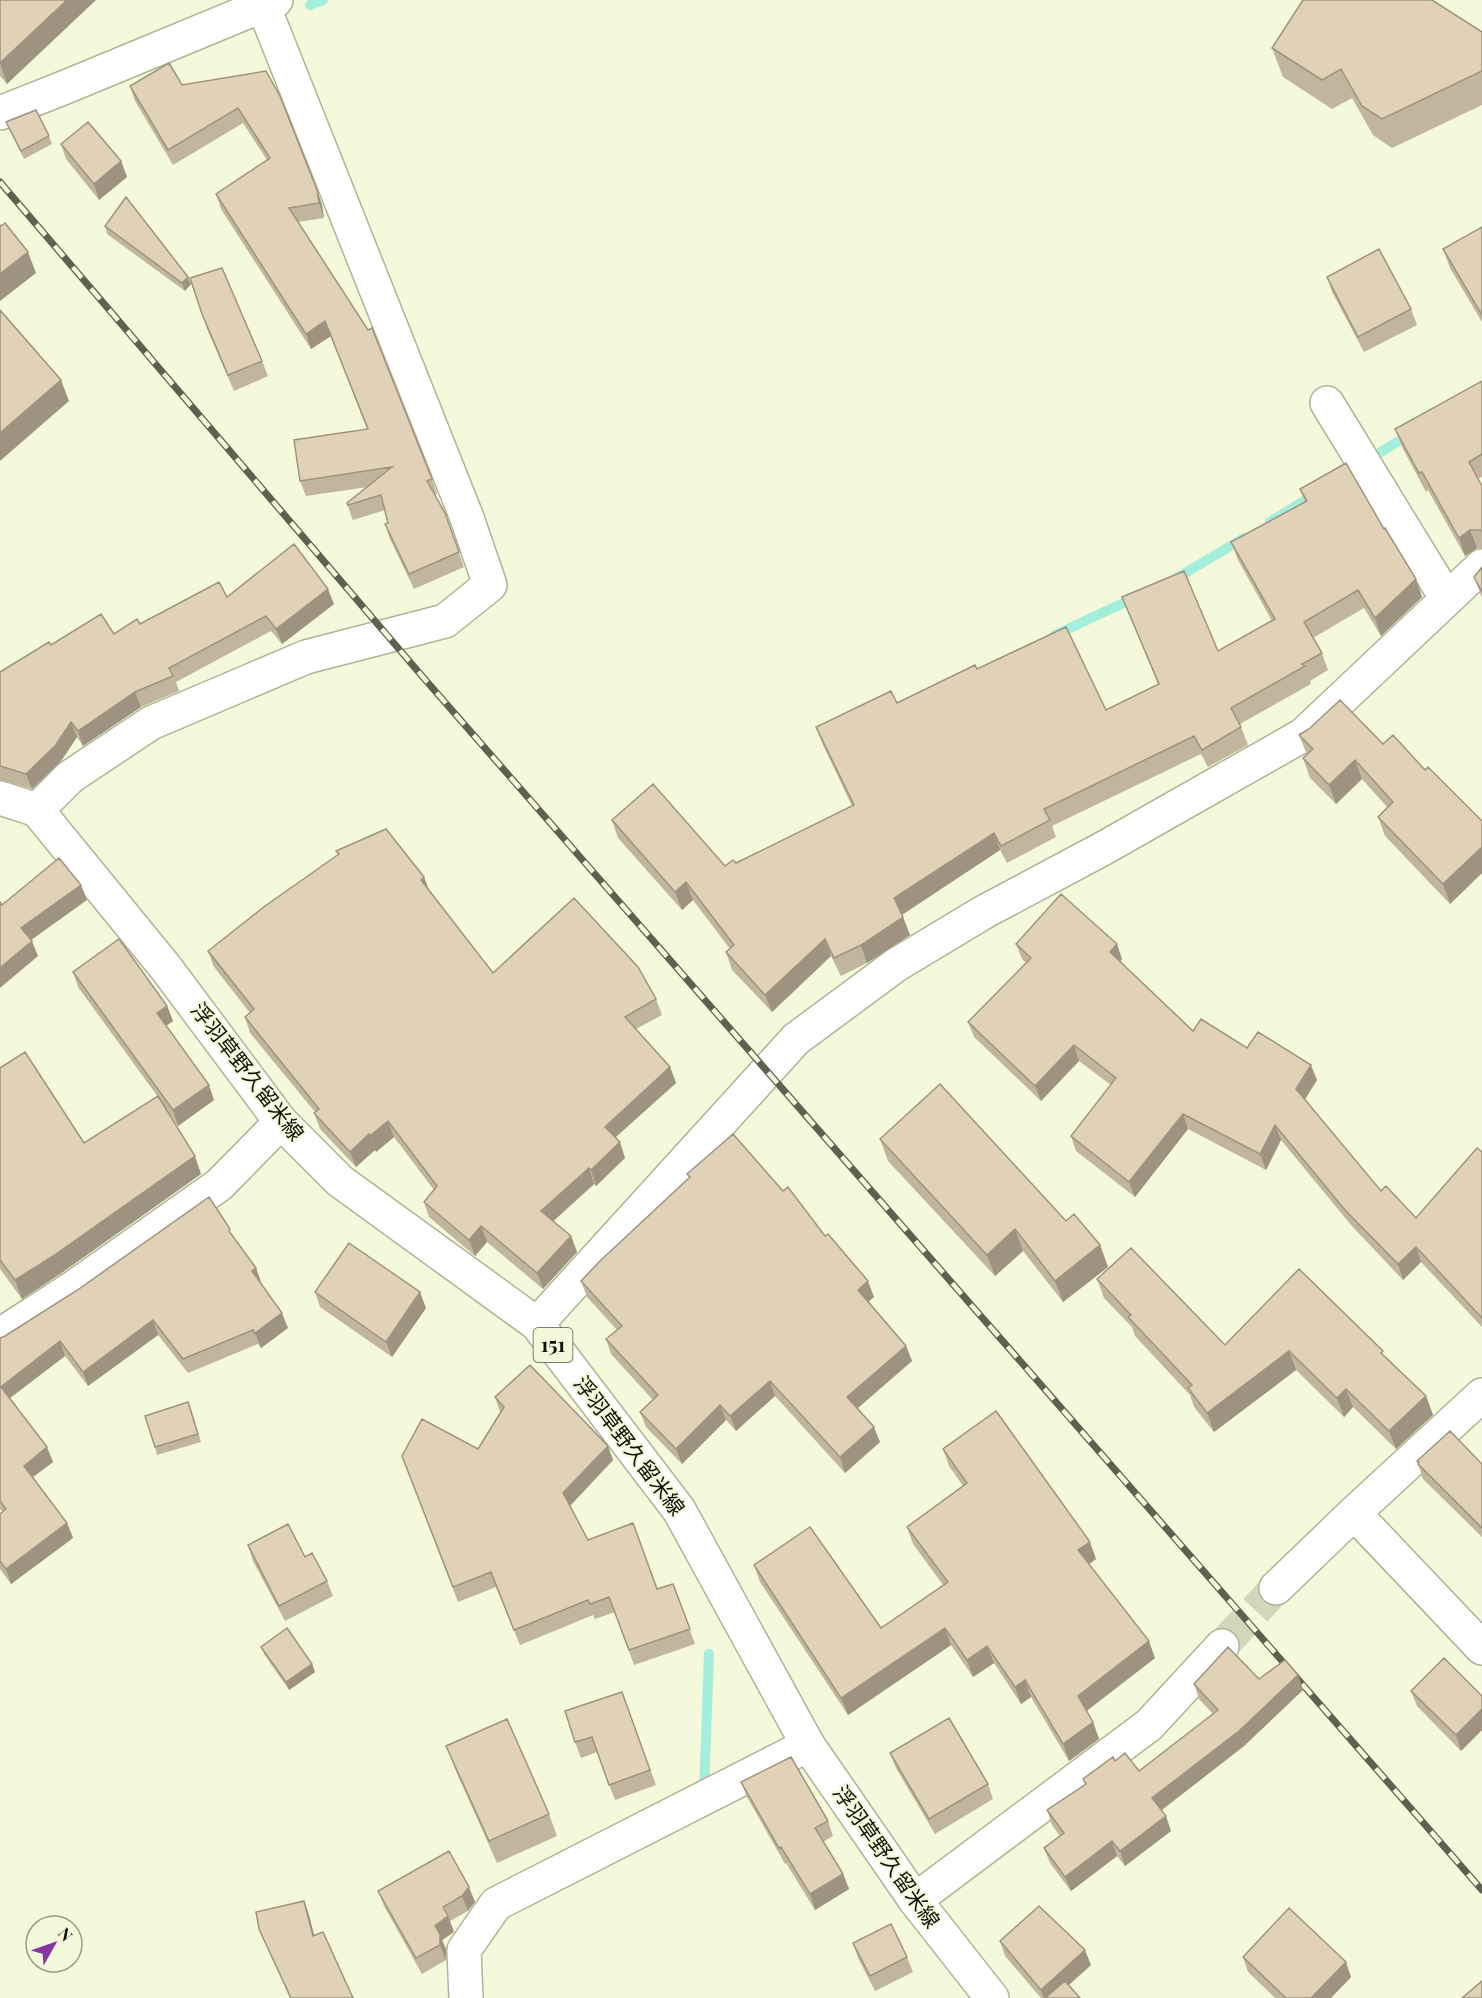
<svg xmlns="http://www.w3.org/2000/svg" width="1482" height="1998" font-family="'Playfair Display','Noto Sans JP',serif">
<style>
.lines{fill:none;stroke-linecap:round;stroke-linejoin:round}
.stream{stroke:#a4eedc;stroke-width:10}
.street-tunnel{stroke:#d2d6bb;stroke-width:33;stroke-dasharray:33 16;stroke-linecap:butt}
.street-casing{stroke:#afb497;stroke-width:36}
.primary-casing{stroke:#afb497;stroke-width:36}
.street{stroke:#fff;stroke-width:33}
.primary{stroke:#fff;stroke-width:33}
.rail-casing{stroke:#5e6150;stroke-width:7}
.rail{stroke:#f4f9db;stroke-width:4.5;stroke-dasharray:14;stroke-linecap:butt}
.wall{fill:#c2b59d}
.shaded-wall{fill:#9e9380}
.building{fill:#e1d2b7;stroke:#9e9380;stroke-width:1.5}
.labels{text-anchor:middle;stroke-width:4.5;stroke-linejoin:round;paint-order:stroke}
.shield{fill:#f4f9db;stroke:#545747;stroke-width:1.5}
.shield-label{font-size:20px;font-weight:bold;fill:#0f1107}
.street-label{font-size:21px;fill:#0f1107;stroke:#f4f9db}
</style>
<rect width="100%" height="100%" fill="#f4f9db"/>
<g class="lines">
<path class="stream" d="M310 5 323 0
M1366 461 1412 433
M1270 522 1315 494
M1175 579 1244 538
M1055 635 1136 597
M704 1792 709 1654"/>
<path class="street-tunnel" d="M1222 1646 1276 1588"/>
<defs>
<path id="street" d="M0 113 68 86 276 0
M1327 403 1447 599
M37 810 70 777 151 723 306 657 445 621 490 585 467 518 263 5
M537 1324 796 1039 896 965 984 912 1104 848 1303 735 1482 566
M0 1335 70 1290 219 1185 281 1122
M1354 1513 1482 1648
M1276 1588 1354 1513 1482 1395
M915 1900 1149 1725 1222 1646
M466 1998 464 1950 496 1904 808 1745"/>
<path id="primary" d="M0 798 37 810 166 968 281 1122 340 1181 537 1324 679 1510 808 1745 915 1900 992 1998"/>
</defs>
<use href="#street" class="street-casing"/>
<use href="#primary" class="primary-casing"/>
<use href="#street" class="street"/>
<use href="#primary" class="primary"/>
<defs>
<path id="rail" d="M0 182 422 676 1482 1890"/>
</defs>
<use href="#rail" class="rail-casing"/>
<use href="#rail" class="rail"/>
</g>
<path class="wall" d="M0 0 7 84 0 76Z
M1482 32V105L1392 148 1373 135 1352 98 1332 109 1283 77 1272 48Z
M266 71 317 190 322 205 324 218 298 222 432 479 437 494 435 495 445 513 464 567 414 589 390 539 385 524 388 523 385 510 353 520 352 518 347 503 368 487 306 496 300 481 367 429 331 336 311 349 221 209 216 194 267 160 243 123 173 165 135 101 130 86 182 85Z
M6 122 49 136 52 144 24 159 9 129Z
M61 144 121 161 127 177 99 200 66 159Z
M105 226 191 284 185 291 107 234Z
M1482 227V322L1450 268 1443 249Z
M1327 277 1411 309 1417 325 1364 352 1332 292Z
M202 314 262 361 268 376 234 391 207 329Z
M1482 381V477L1478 479 1482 486V548H1477L1465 556 1428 490 1426 492 1402 447 1395 429Z
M1300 489 1384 529 1416 579 1422 597 1381 636 1364 608 1313 638 1322 653 1328 670 1310 681 1311 684 1240 724 1248 745 1208 767 1201 754 1052 826 1056 837 1007 863 1000 850 902 915 910 935 867 963 841 976 831 956 772 1012 732 970 726 952 730 949 693 900 682 910 618 838 612 820 725 866 736 863 852 806 823 745 816 727 897 703 977 669 1106 710 1158 684 1129 614 1122 597 1218 651 1272 621 1238 560 1231 542 1305 502Z
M1482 567V598L1474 577Z
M227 597 334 604 282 644 271 631 176 682 179 691 141 707 83 746 77 737 61 761 32 789 0 780V672L51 645 114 634 140 624Z
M1299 735 1383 744 1425 770 1482 821V873L1450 904 1385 836 1378 817 1387 807 1362 779 1336 804 1310 778 1303 758 1307 755Z
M336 851 424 877 428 889 493 973 656 999 662 1015 636 1029 670 1067 676 1083 615 1138 625 1158 596 1186 594 1184 553 1221 571 1236 577 1252 543 1289 487 1242 475 1256 429 1217 424 1202 434 1190 394 1137 376 1152 375 1150 356 1167 320 1129 314 1113 315 1112 250 1033 245 1017 250 1013 214 967 208 951 338 855Z
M1016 944 1122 959 1120 962 1193 1031 1247 1048 1317 1080 1305 1099 1381 1191 1416 1218 1482 1152V1327L1421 1262 1403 1280 1351 1225 1281 1140 1266 1170 1188 1129 1135 1197 1076 1151 1071 1136 1111 1085 1079 1061 1041 1101 974 1037 968 1022 1026 963 1022 959Z
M73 972 167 1006 173 1021 166 1026 214 1100 178 1126 165 1107 201 1174 60 1274 22 1299 0 1269V1068L84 1143 158 1097 78 987Z
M880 1139 1066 1221 1100 1245 1108 1267 1063 1302 1023 1251 995 1276 888 1161Z
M687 1174 783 1191 825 1236 874 1297 868 1302 906 1346 912 1361 858 1408 880 1442 845 1473 775 1396 736 1431 726 1420 682 1464 646 1427 640 1412 653 1400 611 1354 606 1339 617 1330 587 1297 581 1281 689 1178Z
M233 1236 256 1268 261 1282 288 1328 261 1348 258 1344 188 1373 158 1335 88 1386 65 1356 10 1398 53 1462 33 1477 67 1523 73 1538 11 1584 0 1569V1514L3 1512 0 1509V1338Z
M1097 1279 1225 1345 1385 1356 1426 1396 1433 1415 1396 1449 1353 1407 1344 1417 1296 1370 1214 1432 1194 1407 1190 1395 1135 1336 1132 1327 1104 1298Z
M315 1292 426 1308 392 1357 320 1307Z
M495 1397 613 1460 570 1506 588 1540 657 1589 673 1584 695 1644 634 1665 615 1612 595 1619 593 1615 520 1645 496 1587 458 1602 402 1456 478 1449 500 1412Z
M191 1409 201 1442 157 1455 155 1447Z
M943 1449 1096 1559 1089 1564 1155 1658 1086 1711 1093 1722 1099 1739 1069 1761 1031 1697 1021 1704 994 1663 973 1677 951 1645 848 1715 760 1582 754 1565 881 1628 943 1585 913 1544 907 1527 963 1486 949 1466Z
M1417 1461 1482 1464V1537L1423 1479Z
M248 1545 305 1557 327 1581 333 1596 285 1621 253 1561Z
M261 1647 312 1664 315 1672 289 1690 264 1654Z
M1298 1675 1303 1690 1244 1746 1161 1810 1171 1831 1125 1866 1117 1856 1071 1891 1050 1863 1044 1848 1060 1836 1052 1825 1047 1810 1085 1785 1083 1779 1115 1761 1139 1771 1213 1714 1199 1699 1194 1684Z
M1411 1691 1482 1696V1730L1461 1751 1417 1706Z
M622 1692 656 1785 615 1800 597 1752 581 1758 575 1742Z
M446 1746 549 1814 557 1836 497 1863 455 1769Z
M890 1753 988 1784 993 1799 935 1834 896 1768Z
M741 1782 828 1821 833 1836 823 1842 843 1874 849 1889 815 1910 786 1863 785 1864 747 1797Z
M449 1851 475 1902 468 1911 450 1921 454 1932 442 1940 446 1949V1960L422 1974 384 1906 378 1891Z
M309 1915 314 1936 353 1998H290L265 1943 259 1929Z
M1000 1941 1091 1965 1069 1985 1080 1998H1041L1005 1956Z
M853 1943 907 1957 913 1972 875 1991 858 1958Z
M1243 1957 1351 1977 1331 1998H1275L1248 1972Z"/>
<path class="shaded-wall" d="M67 0H96L7 84 0 63Z
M121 161 127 177 99 200 94 184Z
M317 190 322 205 324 218 319 203Z
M28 252 36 273 0 301V274Z
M188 277 191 284 185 291 182 283Z
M325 321 331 336 311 349 306 334Z
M61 380 69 401 0 461V433Z
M1470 530 1477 548 1465 556 1459 538Z
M1416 579 1422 597 1381 636 1375 618Z
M328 589 334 604 282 644 276 629Z
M135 692 141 707 83 746 78 731Z
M71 722 77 737 61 761 32 789 26 774Z
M1355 760 1362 779 1336 804 1329 785Z
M994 833 1000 850 900 916 894 898Z
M1482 847V873L1450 904 1443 884Z
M424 877 430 893 421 880Z
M686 882 693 900 682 910 675 892Z
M81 885 87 900 27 943 21 928Z
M903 917 910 935 867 963 861 945Z
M825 939 831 956 772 1012 765 995Z
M32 941 38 956 0 988V968Z
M1117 944 1122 959 1115 967 1110 952Z
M167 1006 173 1021 163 1028 157 1013Z
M1074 1045 1079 1061 1041 1101 1035 1086Z
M1311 1065 1317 1080 1302 1104 1296 1089Z
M670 1067 676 1083 610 1142 605 1127Z
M209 1085 214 1100 178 1126 173 1110Z
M1183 1114 1188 1129 1135 1197 1129 1182Z
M388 1121 394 1137 376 1152 370 1136Z
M1275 1125 1281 1140 1266 1170 1260 1154Z
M369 1134 375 1150 356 1167 350 1152Z
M620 1142 625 1158 596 1186 591 1170Z
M195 1156 201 1174 60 1274 22 1299 15 1280Z
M589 1168 594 1184 547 1227 541 1211Z
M481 1226 487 1242 475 1256 469 1240Z
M1015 1229 1023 1251 995 1276 987 1255Z
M571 1236 577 1252 543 1289 537 1273Z
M1100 1245 1108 1267 1063 1302 1055 1281Z
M1416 1247 1421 1262 1403 1280 1398 1264Z
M256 1268 261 1282 252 1271Z
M868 1281 874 1297 863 1306 858 1290Z
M420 1292 426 1308 392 1357 386 1342Z
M282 1313 288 1328 261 1348 255 1333Z
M153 1320 158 1335 88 1386 83 1372Z
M60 1341 65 1356 6 1401 1 1387Z
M906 1346 912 1361 853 1412 847 1397Z
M1289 1351 1296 1370 1214 1432 1207 1413Z
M770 1381 775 1396 736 1431 730 1416Z
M1346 1389 1353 1407 1344 1417 1337 1398Z
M1426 1396 1433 1415 1396 1449 1389 1431Z
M720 1405 726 1420 682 1464 676 1449Z
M874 1427 880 1442 845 1473 840 1457Z
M608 1446 613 1460 568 1508 563 1493Z
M47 1447 53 1462 29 1480 24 1466Z
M67 1523 73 1538 11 1584 6 1569Z
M1090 1542 1096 1559 1085 1567 1078 1550Z
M945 1628 951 1645 848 1715 841 1698Z
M1149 1641 1155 1658 1084 1713 1078 1696Z
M987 1646 994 1663 973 1677 967 1660Z
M312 1664 315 1672 289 1690 286 1682Z
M1298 1675 1303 1690 1244 1746 1158 1813 1152 1798Z
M1025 1680 1031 1697 1021 1704 1015 1687Z
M1482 1709V1730L1461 1751 1456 1735Z
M1093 1722 1099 1739 1069 1761 1063 1744Z
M1166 1816 1171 1831 1125 1866 1120 1851Z
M1112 1841 1117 1856 1071 1891 1065 1877Z
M843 1874 849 1889 815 1910 810 1894Z
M469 1887 475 1902 468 1911 462 1896Z
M304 1901 309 1915 318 1951 313 1936Z
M448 1916 454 1932 442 1940 446 1949V1960L440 1945 435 1926Z
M1085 1950 1091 1965 1054 1998H1044L1041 1990Z
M1346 1962 1351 1977 1331 1998H1311Z"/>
<path class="building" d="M0 0H67L0 63Z
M1303 0H1432L1482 32V71L1382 119 1362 106 1341 69 1322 80 1272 48Z
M169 63 182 85 266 71 280 96 317 190 319 203 289 208 368 330 372 328 432 479 427 481 445 513 459 552 409 574 385 524 388 523 381 495 348 505 347 503 392 467 300 481 294 440 368 429 325 321 306 334 216 194 270 158 238 108 168 150 130 86Z
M36 110 49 136 21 151 6 122Z
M88 122 121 161 94 184 61 144Z
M126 197 188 277 182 283 105 226Z
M5 223 28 252 0 274V225L1 226Z
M1482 227V315L1443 249Z
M1379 249 1411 309 1358 337 1327 277Z
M222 268 262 361 228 375 202 314 190 278Z
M0 310 61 380 0 433Z
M1482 381V454L1469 462 1482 486V531L1480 530H1470L1459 538 1422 472 1419 473 1395 429Z
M1346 463 1384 529 1385 528 1416 579 1375 618 1358 590 1304 622 1322 653 1302 664 1305 666 1231 708 1241 727 1202 750 1194 736 1044 809 1050 820 1001 846 994 833 894 898 903 917 861 945 834 958 825 939 765 995 726 952 734 945 686 882 675 892 612 820 653 784 725 866 733 860 736 863 854 805 816 727 891 691 897 703 975 665 977 669 1066 627 1106 710 1159 684 1122 597 1184 571 1218 651 1275 619 1231 542 1307 501 1300 489Z
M294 544 328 589 276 629 266 616 169 668 173 676 135 692 78 731 71 722 55 746 26 774 0 766V672L49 642 51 645 101 614 114 634 137 619 140 624 219 582 227 597Z
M1482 567V592L1474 577Z
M1340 700 1383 744 1393 735 1425 770 1428 767 1482 821V847L1443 884 1378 817 1393 802 1355 760 1329 785 1303 758 1313 749 1299 735 1309 729Z
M386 829 424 877 421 880 493 973 574 898 638 967 656 999 625 1017 670 1067 605 1127 620 1142 591 1170 589 1168 541 1211 571 1236 537 1273 481 1226 469 1240 424 1202 437 1186 388 1121 370 1136 369 1134 350 1152 314 1113 319 1109 245 1017 254 1009 208 951 265 906 339 854 336 851Z
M59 858 81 885 21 928 32 941 0 968V902L2 905Z
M1061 894 1117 944 1110 952 1193 1031 1201 1019 1247 1048 1258 1032 1311 1065 1296 1089 1381 1191 1386 1186 1416 1218 1477 1148 1482 1152V1318L1416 1247 1398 1264 1345 1210 1275 1125 1260 1154 1183 1114 1129 1182 1071 1136 1116 1078 1074 1045 1035 1086 968 1022 1031 958 1016 944Z
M119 939 167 1006 157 1013 209 1085 173 1110 73 972Z
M25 1052 84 1143 158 1096 195 1156 53 1256 15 1280 0 1260V1068Z
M940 1084 1066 1221 1074 1214 1100 1245 1055 1281 1015 1229 987 1255 880 1139Z
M733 1134 783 1191 788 1187 825 1236 828 1234 868 1281 858 1290 906 1346 847 1397 874 1427 840 1457 770 1381 730 1416 720 1405 676 1449 640 1412 658 1395 606 1339 622 1326 581 1281 600 1261 690 1177 687 1174Z
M209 1197 230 1229 229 1231 256 1268 252 1271 282 1313 255 1333 253 1330 183 1359 153 1320 83 1372 60 1341 1 1387 47 1447 24 1466 67 1523 6 1569 0 1561V1514L6 1509 0 1501V1338L5 1336 76 1291Z
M349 1243 420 1292 386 1342 315 1292Z
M1131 1248 1225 1345 1299 1269 1383 1351 1381 1353 1426 1396 1389 1431 1346 1389 1337 1398 1289 1351 1207 1413 1188 1388 1192 1385 1128 1317 1131 1315 1097 1279Z
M530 1365 608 1446 563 1493 588 1540 633 1523 657 1589 673 1584 690 1629 629 1650 609 1597 590 1604 588 1600 514 1630 491 1572 453 1587 402 1456 422 1419 478 1449 504 1407 495 1397Z
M188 1402 198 1434 155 1447 145 1416Z
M996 1411 1090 1542 1078 1550 1149 1641 1078 1696 1093 1722 1063 1744 1025 1680 1015 1687 987 1646 967 1660 945 1628 841 1698 754 1565 810 1527 881 1628 948 1582 907 1527 967 1483 943 1449Z
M1450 1431 1482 1464V1528L1418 1464 1419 1462 1417 1461Z
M288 1524 305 1557 312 1553 327 1581 279 1606 248 1545Z
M287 1628 312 1664 286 1682 261 1647Z
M1228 1647 1259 1679 1285 1660 1298 1675 1239 1731 1152 1798 1166 1816 1120 1851 1112 1841 1065 1877 1044 1848 1064 1833 1047 1810 1086 1784 1083 1779 1113 1757 1115 1761 1125 1753 1139 1771 1218 1710 1194 1684Z
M1444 1658 1482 1696V1709L1456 1735 1411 1691Z
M622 1692 650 1770 609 1785 592 1737 575 1742 565 1711Z
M949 1718 988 1784 929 1819 890 1753Z
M507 1719 549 1814 489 1841 446 1746Z
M791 1757 828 1821 815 1828 843 1874 810 1894 781 1847 779 1848 741 1782Z
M449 1851 469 1887 462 1896 443 1907 448 1916 435 1926 440 1934V1945L416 1958 378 1891Z
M304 1901 313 1936 323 1932 353 1998H291L259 1929 256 1912Z
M1039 1906 1085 1950 1041 1990 1000 1941Z
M1289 1908 1346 1962 1311 1998H1286L1243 1957Z
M891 1924 907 1957 870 1976 853 1943Z
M1065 1981 1080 1998H1045Z
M1482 1981V1998H1462Z"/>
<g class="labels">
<rect class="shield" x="533.5" y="1328" width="39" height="34" rx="4.5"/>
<g class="shield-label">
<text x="553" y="1352">151</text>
</g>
<g class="street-label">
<text transform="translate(247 1072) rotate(52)" y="7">浮羽草野久留米線</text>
<text transform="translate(629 1446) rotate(53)" y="7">浮羽草野久留米線</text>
<text transform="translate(886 1857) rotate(55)" y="7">浮羽草野久留米線</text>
</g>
</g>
<g transform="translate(54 1944) rotate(50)"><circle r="28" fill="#f4f9db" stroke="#989c86" stroke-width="1.5"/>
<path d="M0-4.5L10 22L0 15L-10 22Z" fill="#8735a4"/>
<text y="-9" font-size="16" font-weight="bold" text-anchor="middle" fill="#0f1107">N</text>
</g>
</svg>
